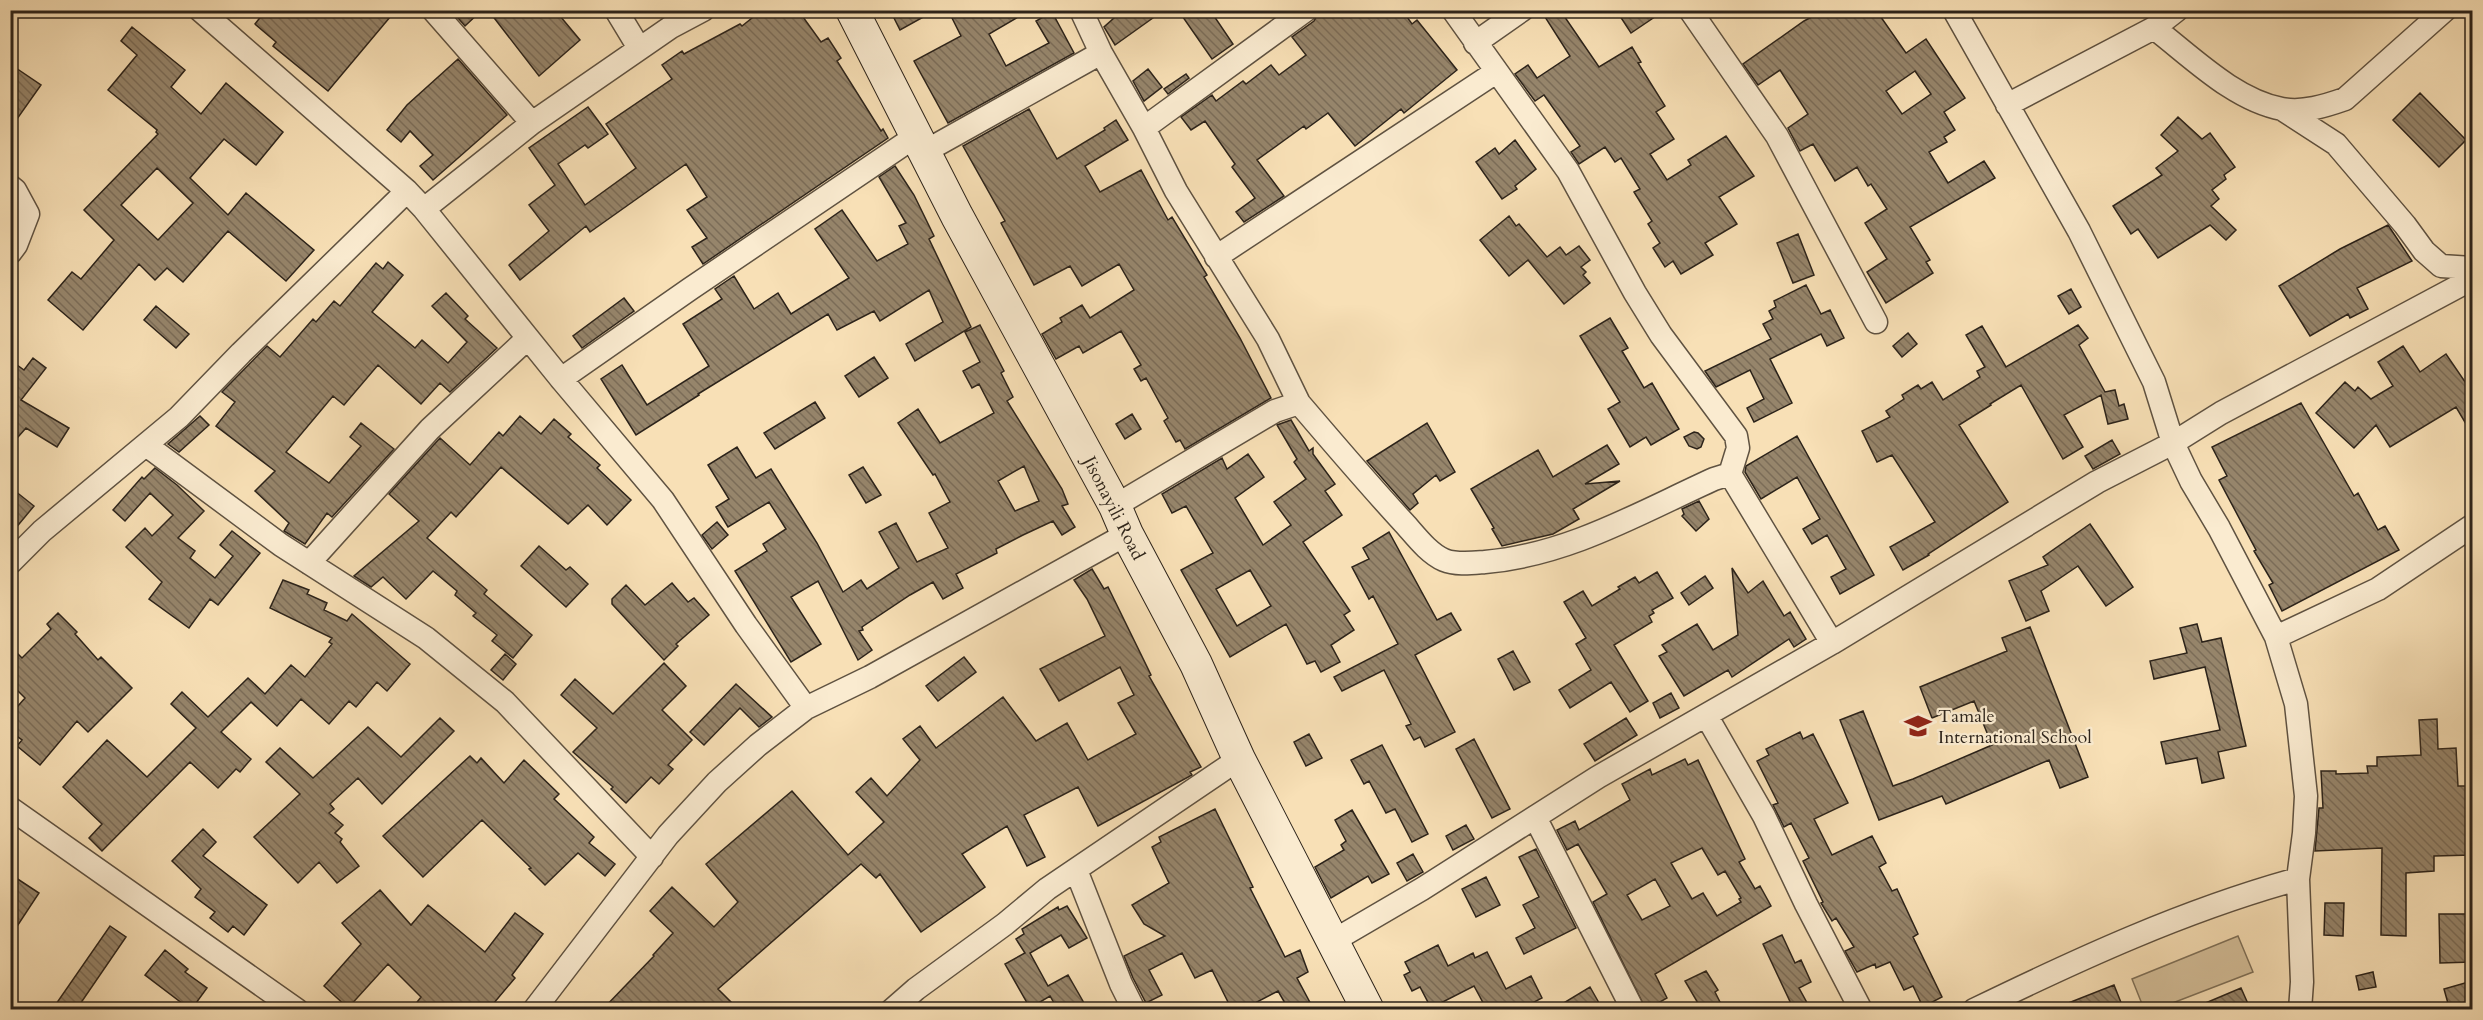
<svg xmlns="http://www.w3.org/2000/svg" width="2483" height="1020" font-family="Cardo,serif">
<style>
.park{fill:#d5c09b;stroke:#80725a;stroke-width:1.5}
.building{fill:url(#building-back-hatch);stroke:#2c231a;stroke-width:1.5;fill-rule:evenodd}
.lines{fill:none;stroke-linecap:round;stroke-linejoin:round}
.street-casing{stroke:#5f5241;stroke-width:25}
.secondary-casing{stroke:#2c231a;stroke-width:34}
.street{stroke:#faebd0;stroke-width:22}
.secondary{stroke:#faebd0;stroke-width:32}
.labels{text-anchor:middle;stroke-width:4.5;stroke-linejoin:round;paint-order:stroke}
.street-label{font-size:18px;fill:#2c231a;stroke:#faebd0}
.poi-label{font-size:18px;fill:#2c231a;stroke:#faebd0;text-anchor:start}
</style>
<defs>
<pattern id="building-back-hatch" width="6" height="6" patternUnits="userSpaceOnUse" patternTransform="scale(1.5)"><rect width="6" height="6" fill="#96856b"/><path d="M-1 5l2 2M0 0l6 6M5-1l2 2" fill="none" stroke="#7b6c57"/></pattern>
</defs>
<rect width="100%" height="100%" fill="#f8e0b6"/>
<filter id="stains"><feTurbulence type="fractalNoise" baseFrequency=".00333" numOctaves="4"/><feColorMatrix values="0 0 0 0 .2 0 0 0 0 .09 0 0 0 0 .02 0 0 0 .5 -.17"/></filter>
<radialGradient id="worn" r=".72"><stop offset=".6" stop-color="#630" stop-opacity="0"/><stop offset="1" stop-color="#630" stop-opacity=".3"/></radialGradient>
<path class="park" d="M2238 936 2253 972 2157 1009H2144L2132 979Z"/>
<path class="building" d="M266 10H396L328 91 273 46 276 42 255 24Z
M451 10H482L465 26Z
M488 10H555L580 40 539 76Z
M762 10H798L821 42 828 38 841 58 837 61 881 131 883 129 888 138 703 264 692 247 707 238 687 210 707 197 686 164 590 232 586 226 520 280 509 265 549 231 529 205 555 185 529 148 588 107 608 134 588 148 585 145 558 164 585 205 636 168 606 124 672 79 662 65 682 51 684 54 740 24 742 26Z
M890 10H936L900 30Z
M948 10H1030L989 34 1006 66 1049 43 1036 21 1052 12 1074 53 948 123 914 61 961 36Z
M1123 10H1164L1115 45 1104 27Z
M1178 10H1210L1233 44 1212 59Z
M1320 10H1402L1412 24 1417 20 1457 70 1404 113 1401 109 1355 146 1328 113 1306 129 1304 126 1257 160 1284 196 1244 222 1236 212 1255 198 1232 167 1235 164 1205 121 1191 130 1181 117 1212 95 1216 101 1243 81 1246 84 1271 65 1279 75 1306 55 1292 37 1314 21Z
M1554 10H1560L1599 67 1632 47 1641 62 1638 63 1665 106 1656 112 1674 139 1650 154 1667 180 1691 165 1688 160 1726 136 1754 176 1719 197 1737 224 1705 243 1713 255 1681 274 1673 261 1665 267 1653 248 1660 243 1648 224 1652 221 1634 192 1640 189 1621 158 1615 162 1605 147 1579 164 1571 152 1580 146 1544 95 1535 101 1515 74 1528 65 1537 78 1570 56 1545 17Z
M1616 10H1665L1631 33Z
M1825 10H1876L1906 53 1926 39 1965 98 1944 112 1955 130 1944 137 1947 142 1929 152 1948 183 1984 161 1995 178 1910 227 1930 260 1926 262 1933 273 1886 303 1867 272 1887 259 1865 223 1887 209 1871 184 1868 186 1857 167 1835 181 1813 144 1800 151 1788 128 1808 114 1780 70 1758 85 1743 64 1804 21ZM1915 71 1931 94 1902 114 1886 91Z
M132 27 185 70 171 87 201 114 226 83 283 132 256 165 224 139 190 178 228 215 246 193 314 250 286 281 228 231 183 282 167 268 155 280 139 264 83 330 48 300 72 272 81 279 114 240 84 210 158 134 156 132 157 130 108 90 137 55 121 41ZM157 168 193 203 158 240 121 205Z
M458 59 507 115 433 180 420 166 433 155 410 131 401 142 387 130 407 105Z
M10 64 41 85 10 129Z
M1148 69 1162 87 1144 101 1133 81Z
M1186 74 1189 78 1168 94 1164 89Z
M2420 93 2466 140 2439 167 2393 120Z
M1029 109 1057 159 1105 130 1104 128 1116 120 1128 140 1085 166 1100 192 1141 170 1168 220 1172 217 1207 275 1204 277 1240 338 1271 398 1185 449 1180 440 1176 442 1164 421 1168 418 1146 378 1141 381 1134 369 1141 365 1121 331 1083 353 1079 346 1056 359 1042 334 1062 322 1060 318 1082 305 1090 318 1134 290 1119 264 1082 286 1070 266 1034 285 1001 223 1005 221 963 146Z
M2178 117 2202 139 2210 133 2235 167 2224 175 2226 179 2212 190 2219 199 2211 206 2236 230 2226 240 2210 225 2158 258 2138 229 2131 234 2113 206 2162 175 2156 168 2178 151 2161 135Z
M1515 140 1536 169 1515 186 1517 189 1502 199 1476 162 1495 148 1499 154Z
M895 166 914 195 934 236 929 239 971 327 915 361 906 344 943 322 929 290 880 321 874 311 837 330 828 314 698 394 699 395 636 435 601 379 622 365 647 405 709 366 683 324 722 299 715 289 734 276 754 309 778 293 791 314 849 278 815 229 842 210 877 261 908 244 899 226 906 223 879 177Z
M1509 216 1516 226 1519 224 1547 257 1560 247 1566 255 1579 246 1590 260 1581 267 1586 272 1583 275 1590 283 1564 304 1528 260 1509 276 1480 240Z
M2388 225 2412 261 2357 288 2368 309 2350 318 2348 314 2310 336 2279 286 2340 249Z
M1798 234 1814 275 1793 283 1777 243Z
M388 262 403 275 372 312 415 348 422 340 448 363 467 342 432 306 446 293 468 316 465 319 497 348 450 392 440 383 421 404 378 365 344 405 333 396 286 452 329 483 361 446 350 437 361 423 394 449 332 517 327 513 305 544 284 531 289 523 255 491 275 471 216 426 235 402 222 392 267 346 280 357 313 319 316 322 334 301 340 306 376 263 383 269Z
M1806 285 1821 314 1830 310 1844 338 1827 346 1821 334 1770 359 1792 403 1754 422 1747 408 1764 399 1750 370 1716 387 1705 371 1771 339 1763 324 1773 319 1769 311 1776 307 1774 301Z
M2071 289 2081 307 2069 314 2058 296Z
M624 298 634 311 582 348 573 336Z
M156 306 189 334 176 348 144 320Z
M1610 318 1628 348 1622 351 1644 388 1652 383 1679 429 1651 445 1646 437 1630 447 1608 409 1620 402 1580 336Z
M980 325 1004 371 1001 373 1013 397 1007 401 1062 489 1068 504 1062 506 1075 527 1062 535 1053 521 1023 535 996 549 997 553 956 574 963 588 943 599 933 582 910 595 862 627 863 630 859 631 872 650 858 660 818 581 791 597 821 644 791 662 735 571 767 551 763 544 786 529 769 502 728 527 716 507 729 499 708 465 737 447 756 478 771 469 817 543 843 592 861 580 867 589 899 568 879 532 896 523 917 562 948 548 929 513 950 502 935 474 933 475 898 423 918 409 940 443 994 413 979 384 972 388 963 371 980 362 965 332ZM1024 466 1039 501 1015 511 998 481Z
M2078 325 2088 338 2079 345 2105 392 2115 390 2119 406 2124 404 2128 419 2108 424 2101 395 2064 415 2083 447 2063 459 2021 385 1990 404 1991 405 1959 425 2008 502 1928 554 1929 555 1903 570 1890 547 1935 522 1892 455 1877 462 1862 431 1890 417 1886 411 1904 399 1902 395 1918 385 1921 389 1932 382 1943 400 1980 377 1977 371 1985 367 1966 335 1982 326 2006 367Z
M1908 333 1917 344 1902 357 1893 346Z
M2403 346 2420 372 2446 354 2472 392V434L2456 407 2390 447 2376 425 2354 448 2316 413 2345 382 2355 391 2358 387 2371 399 2393 386 2378 362Z
M874 357 888 378 859 397 845 376Z
M33 358 46 368 21 400 69 428 57 447 26 428 10 446V360L24 370Z
M815 402 825 418 775 449 764 433Z
M2301 403 2354 496 2358 493 2378 530 2385 526 2399 550 2282 611 2269 585 2273 583 2254 551 2256 550 2219 480 2227 476 2212 447Z
M1132 414 1141 429 1125 439 1116 424Z
M200 416 209 425 179 452 168 444Z
M520 416 541 434 554 419 571 434 568 437 600 465 597 468 631 500 607 525 588 505 568 524 501 467 456 517 451 512 427 538 487 590 484 594 532 635 513 658 492 641 497 635 473 616 476 613 455 595 457 591 433 571 406 599 383 577 371 587 354 576 419 521 389 494 440 438 470 465 499 432 503 436Z
M1291 420 1309 451 1313 448V454L1335 484 1325 491 1342 515 1303 542 1350 611 1344 615 1354 630 1331 645 1340 662 1321 672 1315 661 1307 664 1286 624 1230 657 1181 570 1213 553 1186 506 1172 513 1162 494 1222 458 1227 469 1248 454 1264 477 1235 498 1263 545 1291 525 1274 502 1306 479 1294 462 1297 459 1277 425ZM1250 570 1271 606 1237 626 1216 589Z
M1427 423 1455 472 1440 481 1436 475 1413 494 1418 503 1410 510 1367 461Z
M1694 432 1698 433 1704 439 1701 447 1697 449 1689 446 1684 437Z
M1797 436 1874 575 1840 594 1831 577 1846 569 1827 535 1812 544 1803 529 1820 519 1797 477 1761 499 1745 472 1746 466Z
M2112 440 2120 454 2093 469 2085 456Z
M1607 445 1619 464 1585 484 1620 481 1573 509 1579 519 1553 534 1502 546 1492 529 1494 528 1471 489 1538 450 1553 477Z
M863 467 881 495 866 503 849 475Z
M155 468 177 485 204 511 178 538 195 551 190 558 215 578 233 556 220 545 232 531 260 553 218 605 210 599 189 628 149 599 162 582 126 547 145 528 152 536 173 515 150 493 125 521 113 510 142 477 144 479Z
M10 487 34 506 10 535Z
M1699 501 1709 519 1696 531 1682 516 1684 514 1682 509Z
M717 522 728 535 712 549 702 535Z
M2090 524 2133 587 2106 606 2078 566 2041 591 2049 611 2026 621 2009 581 2048 565 2043 557Z
M1389 532 1437 620 1451 613 1461 630 1415 655 1455 732 1425 747 1420 737 1414 740 1406 726 1411 724 1384 670 1342 691 1334 677 1398 644 1373 596 1369 599 1352 567 1369 559 1363 548Z
M539 546 566 570 570 567 588 584 566 607 521 566Z
M1732 568 1748 593 1763 581 1784 616 1790 612 1806 639 1794 647 1789 639 1732 677 1728 670 1684 696 1659 656 1667 652 1662 645 1697 624 1713 650 1738 635Z
M1092 569 1104 589 1108 587 1151 675 1149 676 1201 767 1190 772 1192 775 1098 826 1078 787 1024 815 1045 857 1027 866 1007 826 962 854 985 887 921 932 880 874 876 878 861 864 718 989 739 1010H602L654 956 653 955 673 933 650 911 672 887 714 927 738 902 706 864 792 791 848 855 884 822 856 792 871 778 887 796 920 760 903 739 920 726 936 748 1003 697 1036 741 1067 723 1088 760 1136 734 1118 703 1134 695 1120 667 1059 701 1040 669 1105 636 1087 599 1074 580Z
M1657 572 1673 598 1652 610 1654 613 1649 616 1652 622 1614 645 1648 701 1630 712 1611 682 1570 708 1559 690 1591 670 1576 644 1586 638 1564 602 1583 591 1592 606 1620 589 1618 587 1635 577 1639 583Z
M1705 576 1713 588 1689 605 1681 593Z
M283 580 309 590 307 594 327 603 324 610 347 621 352 614 410 664 387 691 377 682 356 707 349 701 329 724 301 699 277 726 251 702 221 732 251 759 240 772 236 769 218 788 190 762 102 851 89 838 102 824 63 787 107 740 147 777 196 728 171 704 182 692 208 717 248 678 265 694 291 665 305 677 332 644 329 642 332 638 270 608Z
M672 583 688 602 694 598 709 615 676 644 678 646 664 660 612 604V599L626 585 645 605Z
M58 613 77 632 75 634 98 660 101 657 132 688 88 732 77 721 40 765 17 746 22 740 10 731V715L25 698 10 683V646L22 658 51 629 47 624Z
M2197 624 2202 642 2221 638 2246 746 2218 752 2224 778 2202 783 2197 758 2166 764 2161 742 2220 730 2205 667 2154 679 2150 661 2187 653 2180 628Z
M2030 627 2088 777 2060 788 2049 760 1946 804 1942 796 1879 820 1840 720 1863 711 1893 786 1913 779 1992 745 1974 701 1932 718 1920 687 2007 651 2002 638Z
M1513 651 1530 682 1514 690 1498 659Z
M505 654 516 664 503 680 491 670Z
M964 657 976 672 938 701 926 686Z
M664 663 686 686 662 710 692 740 668 765 673 769 659 784 651 777 626 803 611 789 613 787 573 752 597 728 561 695 575 679 613 714Z
M736 684 772 717 759 727 740 708 704 745 690 732Z
M1671 693 1679 708 1660 718 1653 703Z
M440 718 454 731 382 804 358 778 330 804 334 809 329 813 343 825 335 833 342 839 340 842 359 866 337 883 319 862 298 883 254 837 300 794 266 762 280 748 313 778 368 727 401 757Z
M1626 718 1637 735 1595 761 1584 744Z
M2437 719 2438 749 2456 748 2458 786H2472V855L2434 856V871L2406 873V936L2381 935 2382 848 2315 851 2319 808H2323L2321 771H2336V774L2368 773 2367 766H2377V757L2421 755 2419 720Z
M1800 732 1803 739 1813 734 1848 803 1814 819 1832 855 1872 836 1886 863 1879 867 1892 891 1897 889 1918 934 1913 937 1942 997 1923 1007 1913 986 1904 990 1890 962 1876 968 1875 964 1857 972 1845 951 1854 947 1836 918 1832 921 1821 903 1823 902 1803 861 1809 858 1791 823 1784 827 1773 805 1778 803 1757 761 1769 755 1766 749Z
M1309 734 1322 758 1306 766 1294 742Z
M1474 739 1510 809 1492 818 1456 749Z
M1382 745 1428 834 1412 842 1395 809 1386 813 1369 781 1364 784 1351 760Z
M470 756 477 763 481 758 504 783 524 760 559 794 554 799 594 837 589 843 615 864 605 876 578 853 545 885 529 869 531 868 482 820 423 877 383 836Z
M1685 759 1688 765 1698 760 1745 859 1739 862 1755 889 1760 886 1771 906 1655 974 1667 998 1646 1010 1593 902 1607 894 1578 844 1567 850 1557 830 1575 821 1579 830 1630 800 1622 784 1650 769 1652 775ZM1702 848 1718 875 1725 871 1741 898 1739 899 1741 902 1717 916 1703 893 1692 899 1671 863ZM1655 879 1670 906 1642 920 1627 895Z
M1215 809 1253 887 1250 888 1285 957 1300 950 1308 972 1297 978 1314 1010H1289L1278 991 1253 1004 1256 1010H1232L1212 970 1195 978 1182 953 1149 970 1162 995 1146 1003 1133 978 1124 956 1165 936 1144 924 1132 905 1169 883 1152 847 1161 842 1159 837Z
M1352 810 1389 874 1372 883 1368 876 1331 898 1315 867 1344 850 1341 845 1346 841 1335 820Z
M1466 825 1474 839 1453 850 1446 836Z
M203 829 216 842 203 856 267 905 244 935 233 926 228 932 210 918 215 912 195 897 201 889 172 861Z
M1536 849 1576 928 1524 954 1516 938 1535 928 1523 905 1539 897 1519 857Z
M1413 854 1423 872 1407 881 1397 863Z
M10 874 39 893 10 937Z
M1486 877 1500 905 1476 917 1462 889Z
M380 890 411 925 428 905 485 952 515 913 543 934 512 975 515 978 488 1010H411L421 997 388 964 348 1008 324 986 361 944 342 923Z
M2325 903H2344L2343 936 2324 935Z
M1067 906 1087 938 1069 948 1061 935 1030 953 1048 986 1068 975 1088 1010H1058L1050 996 1030 1008 1005 964 1025 953 1016 939 1024 934 1022 929 1058 907 1059 910Z
M2439 914H2472V962L2440 963Z
M110 926 126 937 76 1010H65L56 1004Z
M1782 935 1795 963 1801 960 1811 982 1799 988 1811 1010H1794L1763 944Z
M1438 945 1448 966 1473 953 1475 958 1487 952 1506 989 1531 976 1542 998 1519 1010H1487L1474 986 1431 1008 1420 987 1412 991 1404 975 1410 972 1405 962Z
M165 950 188 969 185 972 207 988 191 1010 145 975Z
M1706 971 1718 990 1715 992 1724 1010H1702L1685 981Z
M2373 972 2376 987 2359 990 2356 976Z
M2472 981V1000L2449 1007 2444 989Z
M2114 985 2124 1010H2053V1009Z
M1590 987 1603 1010H1552Z
M2241 988 2249 1006 2238 1010H2189Z"/>
<g class="lines">
<defs>
<path id="street" d="M200 10 407 191 424 209 561 379 663 500 746 625 806 708
M433 10 532 123
M616 10 639 48
M1081 10 1101 53 1144 128 1176 191 1268 339 1299 403 1275 411 1115 506
M1453 10 1568 171 1635 293 1661 335 1736 436 1738 448 1730 474 1832 643
M1690 10 1777 136 1876 322
M1954 10 2079 231 2154 382 2173 443 2191 481 2219 528 2276 637 2296 704 2306 796 2304 833 2298 879 2302 982 2300 1010
M2154 28C2192 57 2234 100 2282 109 2303 113 2325 106 2345 99L2445 10
M1475 43 1522 10
M2007 105 2154 28 2177 10
M2282 109 2336 144 2405 225 2424 251 2441 266 2472 268
M1144 128 1306 10
M924 152 1101 53
M10 186 15 190 28 214 16 245 10 253
M424 209 532 123 671 27 703 10
M1216 257 1496 72
M561 379 690 289 916 136
M1299 403C1334 444 1368 484 1404 523 1415 535 1428 553 1444 560 1456 565 1472 563 1485 562 1568 555 1639 513 1714 479L1730 474
M146 445 281 545 426 638 505 702 652 857
M10 563 42 531 179 417 241 353 407 191
M309 563 430 429 528 338
M2276 637 2378 589 2472 526
M1706 715 1764 816 1806 904 1861 1010
M10 808 297 1010
M1535 817 1633 1010
M1076 870 1121 984 1134 1010
M1333 941 1422 889 1598 777 1832 643 2097 482 2173 443 2221 413 2472 279
M534 1010 668 835 717 782 758 745 806 708 870 677 1127 534
M892 1010 916 989 1005 924 1047 889 1239 759
M1974 1010C2079 959 2185 910 2298 879"/>
<path id="secondary" d="M852 10 957 216 1115 506 1127 534 1196 664 1239 759 1368 1010"/>
</defs>
<use href="#street" class="street-casing"/>
<use href="#secondary" class="secondary-casing"/>
<use href="#street" class="street"/>
<use href="#secondary" class="secondary"/>
</g>
<defs>
<symbol id="school-bare" viewBox="-9 -9 18 18"><path d="M0-5L7-2L0 1L-7-2ZM-4 1L0 2.5L4 1V4Q0 6-4 4Z" fill="#8f2418" stroke="#faebd0" stroke-width="2.5" paint-order="stroke"/></symbol>
</defs>
<g fill-rule="evenodd">
<use href="#school-bare" x="1899" y="707" width="38" height="38"/>
</g>
<g class="labels">
<g class="street-label">
<text transform="translate(1114 508) rotate(63)" y="6">Jisonayili Road</text>
</g>
<g class="poi-label">
<text x="1938" y="722">Tamale<tspan x="1938" dy="21">International School</tspan></text>
</g>
</g>
<rect width="2483" height="1020" fill="none" stroke="#f8e0b6" stroke-width="36"/>
<rect x="12" y="12" width="2459" height="996" fill="none" stroke="#2c231a" stroke-width="3"/>
<rect x="18" y="18" width="2447" height="984" fill="none" stroke="#2c231a" stroke-width="1.5"/>
<rect width="100%" height="100%" filter="url(#stains)"/>
<rect width="100%" height="100%" fill="url(#worn)"/>
</svg>
